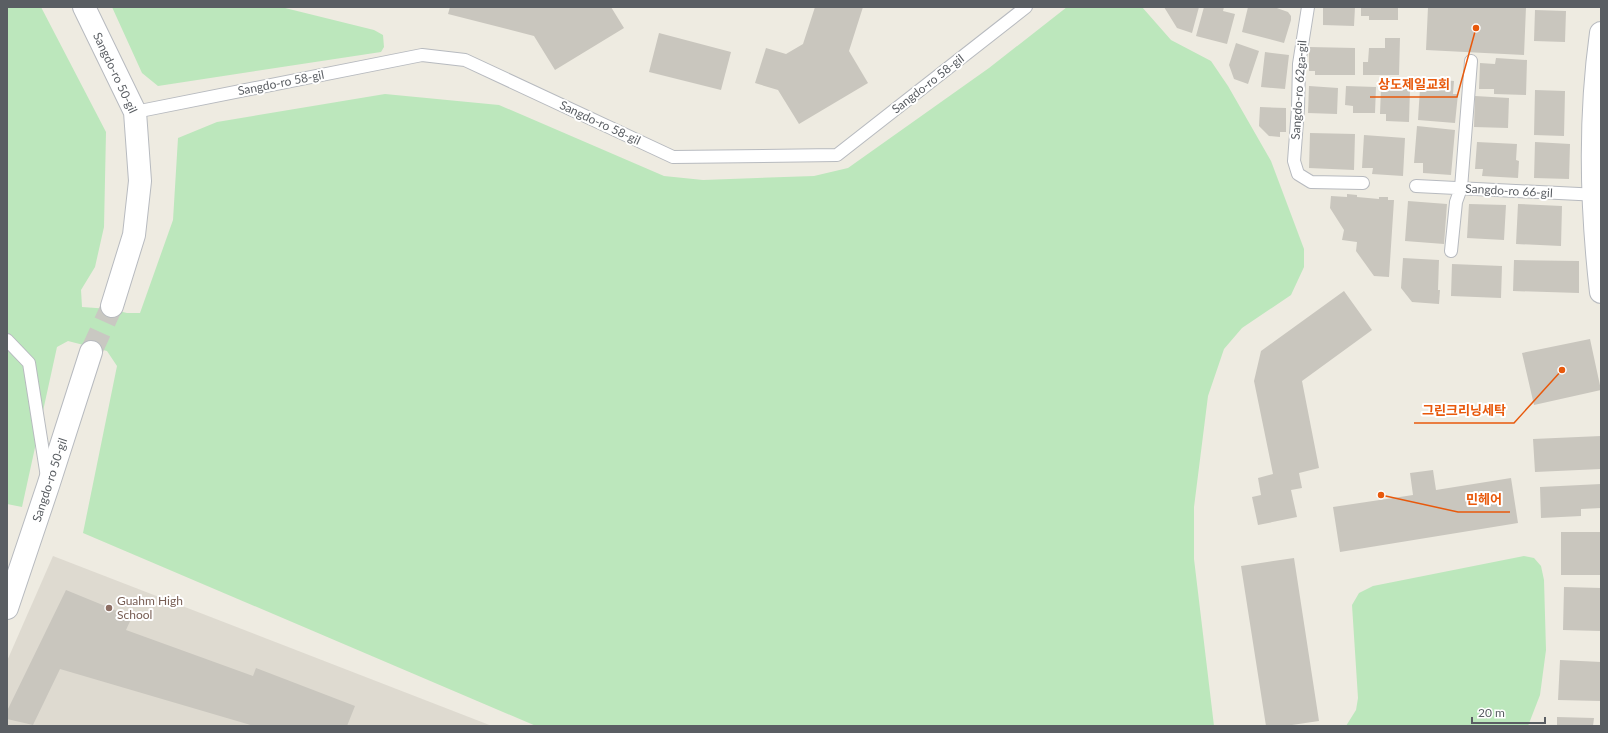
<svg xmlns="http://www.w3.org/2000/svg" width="1608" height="733" font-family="Lato,'Noto Sans KR',sans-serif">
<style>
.education{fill:#dedad0}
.green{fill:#bce7bc}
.building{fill:#c9c6be}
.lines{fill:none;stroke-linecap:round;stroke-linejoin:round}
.minor-tunnel{stroke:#c9c8c2;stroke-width:22;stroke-dasharray:22 11;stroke-linecap:butt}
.service-casing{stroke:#b7babf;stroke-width:14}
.minor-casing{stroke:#b7babf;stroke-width:24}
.service{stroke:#fff;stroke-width:12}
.minor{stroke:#fff;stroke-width:22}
.education-dot{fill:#8d6e63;stroke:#fff;stroke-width:1.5}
.labels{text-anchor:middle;stroke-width:4;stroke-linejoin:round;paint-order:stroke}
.street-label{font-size:12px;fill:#5a5e63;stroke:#fff}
.education-label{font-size:12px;fill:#785e54;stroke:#fff;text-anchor:start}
.leader{fill:none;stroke:#e8590c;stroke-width:1.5}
.callout-dot{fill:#e8590c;stroke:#fff;stroke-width:1.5}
.callout-label{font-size:13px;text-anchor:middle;font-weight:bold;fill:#e8590c;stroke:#fff;stroke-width:4;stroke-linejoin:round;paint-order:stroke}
</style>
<rect width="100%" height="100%" fill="#eeebe1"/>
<path class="education" d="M53 556 492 726H7V661Z"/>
<path class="green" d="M7 7H41L106 132 104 227 95 267 81 290 82 307 110 309 127 313H140L173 220 178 138 217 122 385 94 499 105 664 176 703 180 814 176 848 168 989 68 1067 7H1142L1171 40 1211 61 1228 86 1271 161 1304 249V267L1291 295 1242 328 1224 349 1208 396 1194 507V559L1214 726H536L83 533 117 366 107 351 68 341 57 347 22 507 7 504Z
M112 7H281L374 30 383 35 384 47 381 52 158 86 142 73Z
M1524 556 1534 558 1541 566 1544 580 1546 650 1540 695 1528 726H1346L1356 710 1358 698 1352 605 1359 593 1373 586Z"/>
<path class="building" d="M450 7H611L624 28 555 70 534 36 448 14Z
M815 7H863L849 51 868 83 799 124 778 90 755 83 766 48 786 54 803 44Z
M1164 7H1199L1192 33 1177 28Z
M1204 7H1224L1223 11 1235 14 1227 44 1196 36Z
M1248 7H1274L1288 12 1291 16V20L1284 43 1242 32Z
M1323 7H1355L1354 26 1323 25Z
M1361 7H1398V20H1369V16H1361Z
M1428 7H1526L1524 55 1426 50Z
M1535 10 1566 11 1565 42 1534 41Z
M659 33 731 52 721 90 649 72Z
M1385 38H1400L1399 75H1363V62H1368L1369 48H1385Z
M1236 43 1259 51 1248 84 1234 79 1229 65Z
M1309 47 1355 48V75H1315V71H1309Z
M1265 52 1289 55 1285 89 1261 87Z
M1496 58 1527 60 1526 95 1494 94V89H1479L1480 63 1495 64Z
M1430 79 1454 81 1453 94H1458L1455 123 1418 120 1420 88 1429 89Z
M1309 86 1338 88 1337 114 1308 113Z
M1346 86 1376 87 1375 113H1353V106L1345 105Z
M1381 88 1410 89 1409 122 1386 121V114H1380Z
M1535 90 1565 91 1564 136 1534 135Z
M1475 96 1509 98 1508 128 1474 127Z
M1260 107 1286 108V132H1280V137L1269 136 1259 126Z
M1417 126 1455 130 1451 175 1423 173V163H1414Z
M1310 133 1355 134 1354 170 1309 168Z
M1364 135 1405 138 1403 176 1372 174 1373 168H1362Z
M1477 142 1517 144 1516 160 1519 161 1518 178 1482 176 1483 169H1475Z
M1535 142 1570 144 1569 179 1534 178Z
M1347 194 1357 195V197L1379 199V197H1388V200H1394L1389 277 1374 276 1356 251 1357 242 1342 240 1344 230 1330 208 1331 196 1347 197Z
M1408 201 1447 204 1444 244 1405 241Z
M1469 204 1506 205 1504 240 1467 238Z
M1518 204 1562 206 1561 246 1516 244Z
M1403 258 1439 260 1438 290H1440L1439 304 1412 302 1401 288Z
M1514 260 1579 261V293L1513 291Z
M1452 264 1502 266 1501 298 1451 296Z
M1344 291 1372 330 1302 381 1319 468 1299 473 1302 488 1291 490 1297 517 1258 525 1252 497 1261 495 1258 478 1273 474 1254 381 1261 351Z
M1590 339 1601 390 1534 405 1522 353Z
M1601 436V469L1535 472 1533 439Z
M1433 470 1436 490 1511 478 1518 523 1340 552 1333 507 1413 495 1410 473Z
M1601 484V508L1581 509V516L1541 518 1540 487Z
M1561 532H1601V575H1561Z
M1294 558 1319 721 1285 726H1266L1241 566Z
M1564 587 1601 588V631L1563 630Z
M66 590 132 617 126 630 253 676 256 668 355 706 347 726H254L60 669 33 725 7 719V711Z
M1560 660 1601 662V701L1558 700Z
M1557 717 1594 718 1593 726H1557Z"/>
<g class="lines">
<path class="minor-tunnel" d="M91 352 112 306"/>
<defs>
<path id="service" d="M1308 7 1299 64 1298 108 1294 161 1298 174 1311 182 1363 183
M135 112 422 55 465 60 673 157 837 155 1026 7
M1416 186 1599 195
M1451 251 1456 202 1461 188 1471 61
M7 340 29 363 47 477"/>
<path id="minor" d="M84 7 135 112 140 181 134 235 112 306
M1601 33C1589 119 1591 206 1601 292
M7 608 48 486 91 352"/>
</defs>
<use href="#service" class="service-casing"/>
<use href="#minor" class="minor-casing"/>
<use href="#service" class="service"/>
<use href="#minor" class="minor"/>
</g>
<circle class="education-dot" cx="109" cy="608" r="4"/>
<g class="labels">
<g class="street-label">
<text transform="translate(115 73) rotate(65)" y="4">Sangdo-ro 50-gil</text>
<text transform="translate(281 83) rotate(-11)" y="4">Sangdo-ro 58-gil</text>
<text transform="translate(928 84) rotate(-38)" y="4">Sangdo-ro 58-gil</text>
<text transform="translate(1299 90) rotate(-86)" y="4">Sangdo-ro 62ga-gil</text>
<text transform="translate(600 123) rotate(25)" y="4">Sangdo-ro 58-gil</text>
<text transform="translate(1509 191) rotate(3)" y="4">Sangdo-ro 66-gil</text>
<text transform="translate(50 480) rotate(-72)" y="4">Sangdo-ro 50-gil</text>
</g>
<g class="education-label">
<text x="117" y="605">Guahm High<tspan x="117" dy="14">School</tspan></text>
</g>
</g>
<path class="leader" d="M1476 28L1457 97H1370M1562 370L1514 423H1414M1381 495L1458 512H1510"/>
<g class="callout-dot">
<circle cx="1476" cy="28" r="4"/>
<circle cx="1562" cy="370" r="4"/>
<circle cx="1381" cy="495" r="4"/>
</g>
<g class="callout-label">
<text x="1414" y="89">상도제일교회</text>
<text x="1464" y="415">그린크리닝세탁</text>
<text x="1484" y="504">민헤어</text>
</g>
<rect width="1608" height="733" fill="none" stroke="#5a5e63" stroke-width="16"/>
<path d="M1472 717v6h73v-6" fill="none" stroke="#5a5e63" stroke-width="2"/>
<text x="1478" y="717" font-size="12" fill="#5a5e63" stroke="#ffffff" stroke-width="3" paint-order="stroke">20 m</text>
</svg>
